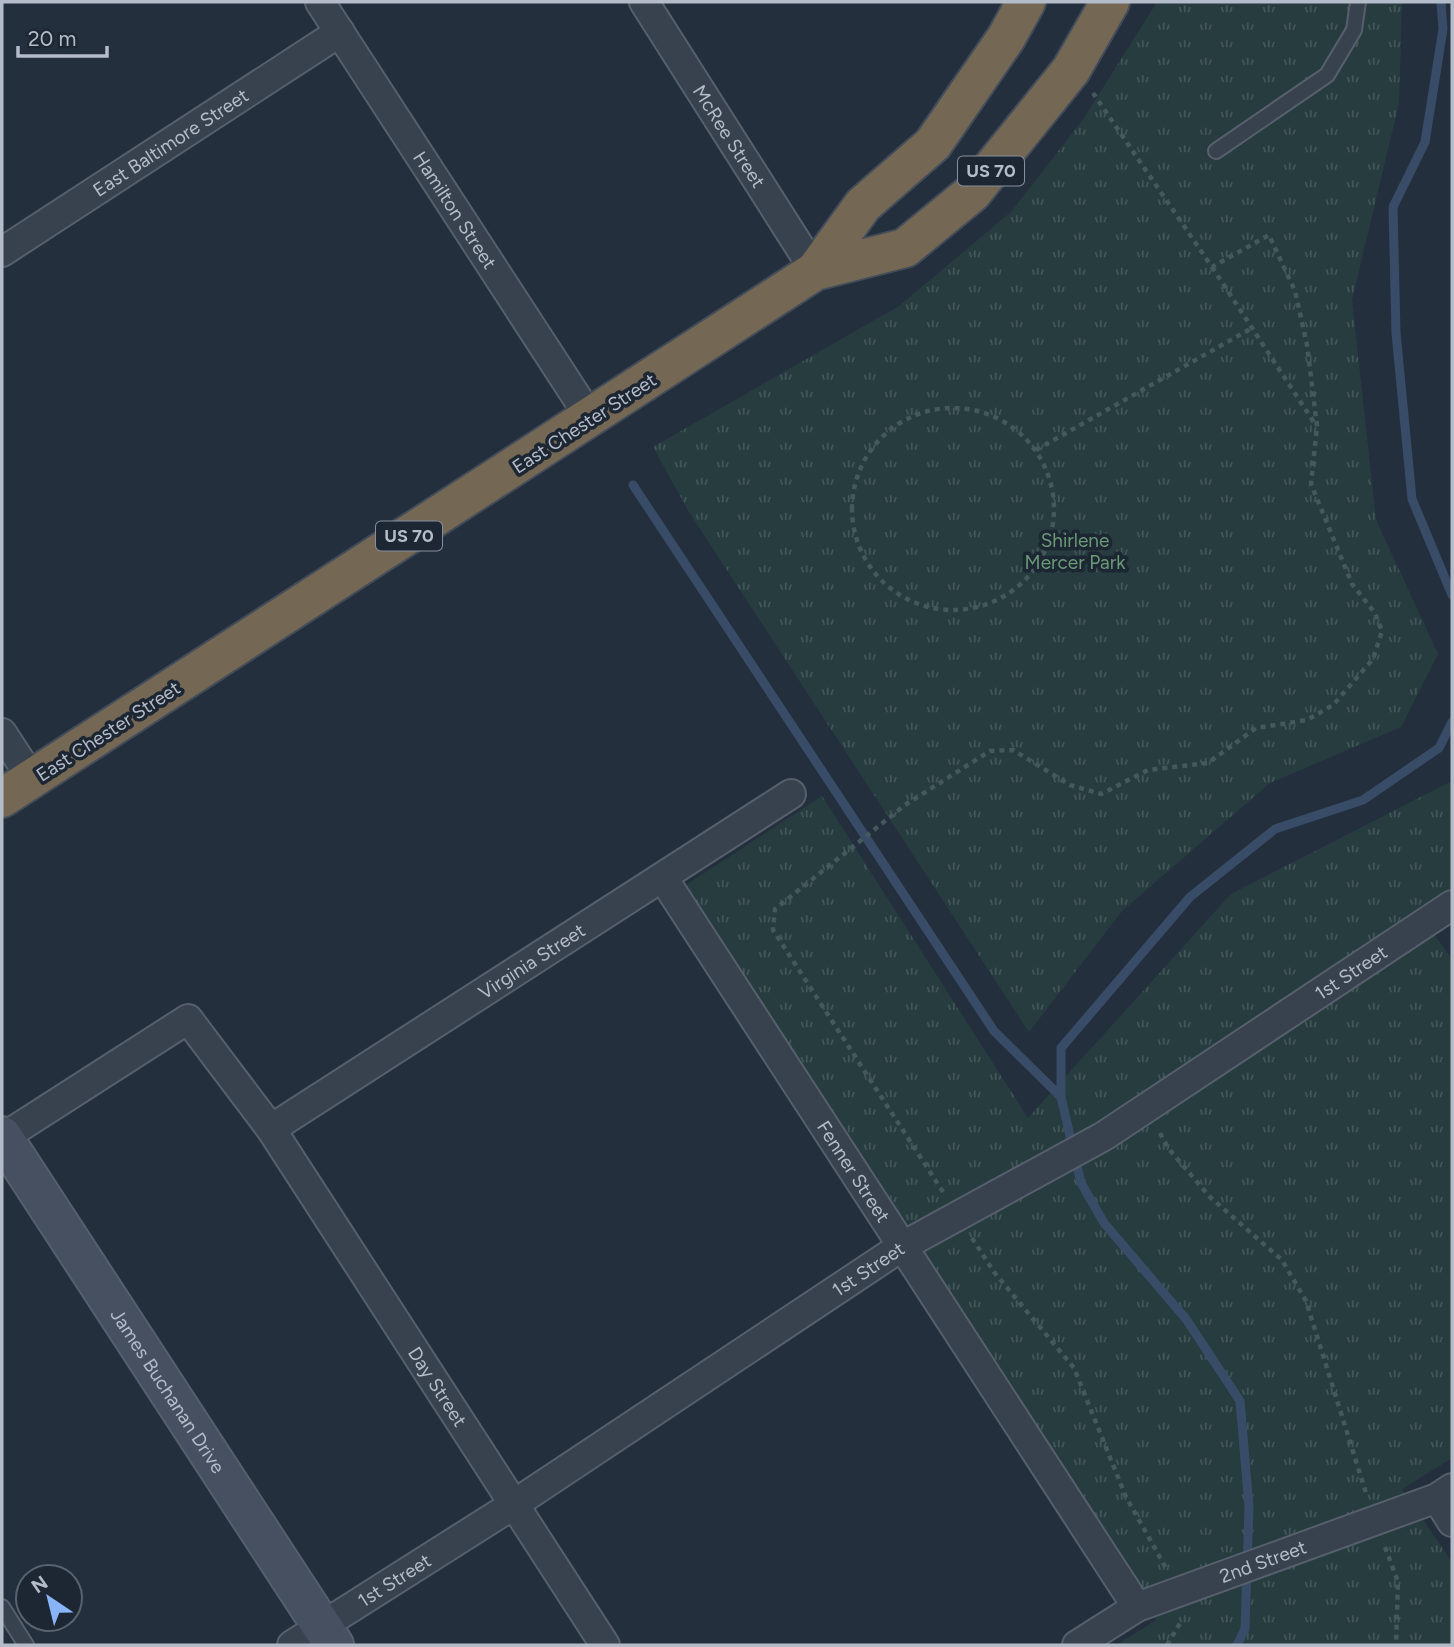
<svg xmlns="http://www.w3.org/2000/svg" width="1454" height="1647" font-family="Figtree,sans-serif">
<style>
.grass{fill:url(#grass-tufts)}
.lines{fill:none;stroke-linecap:round;stroke-linejoin:round}
.stream{stroke:#394c67;stroke-width:9}
.lane-casing{stroke:#565f6c;stroke-width:18}
.street-casing{stroke:#565f6c;stroke-width:32}
.secondary-casing{stroke:#565f6c;stroke-width:42}
.highway-casing{stroke:#434c59;stroke-width:42}
.path{stroke:#44595c;stroke-width:4.5;stroke-dasharray:5 5;stroke-linecap:butt}
.lane{stroke:#38414e;stroke-width:14}
.street{stroke:#38414e;stroke-width:28}
.secondary{stroke:#465061;stroke-width:38}
.highway{stroke:#746855;stroke-width:38}
.labels{text-anchor:middle;stroke-width:7;stroke-linejoin:round;paint-order:stroke}
.shield{fill:#1d2633;stroke:#878f9c;stroke-width:2}
.shield-label{font-size:18px;font-weight:bold;fill:#b4bcc9}
.street-label{font-size:19px;fill:#b4bcc9;stroke:#1d2633}
.park-label{font-size:19px;fill:#6b9a76;stroke:#1d2633}
</style>
<defs>
<pattern id="grass-tufts" width="24" height="20" patternUnits="userSpaceOnUse" patternTransform="scale(1.75)"><rect width="24" height="20" fill="#263c3f"/><path d="M3 7l-1-3M5 7V3M7 7l1-3M15 17l-1-3M17 17v-4M19 17l1-3" fill="none" stroke="#435659"/></pattern>
</defs>
<rect width="100%" height="100%" fill="#242f3e"/>
<path class="grass" d="M1157 2H1402L1399 103 1352 300 1376 520 1438 654 1401 727 1270 783 1122 911 1029 1032 689 512 653 447 899 306 1011 212 1084 118Z
M1452 781V887L1417 911 1452 959V1458L1402 1489 1452 1562V1645H1117L1156 1620 683 887 822 796 1028 1118 1231 894Z"/>
<g class="lines">
<path class="stream" d="M1441 2 1443 29 1425 142 1393 207 1396 333 1412 499 1452 595
M633 485 994 1031 1061 1097
M1237 1645 1245 1629 1249 1507 1240 1401 1186 1319 1104 1223 1081 1183 1061 1097V1048L1190 897 1275 829 1363 800 1439 748 1452 722"/>
<defs>
<path id="lane" d="M1216 151 1327 75 1354 30 1358 2
M2 1607 26 1645"/>
<g id="street">
<path id="s1" d="M320 2 591 419"/>
<path id="s2" d="M644 2 815 271"/>
<path id="s3" d="M2 252 340 32"/>
<path d="M2 733 32 779"/>
<path id="s4" d="M663 878 1137 1607"/>
<path id="s5" d="M271 1129 791 794"/>
<path id="s6" d="M4 1137 188 1019 271 1129 605 1645"/>
<path d="M1437 1498 1452 1522"/>
<path id="s7" d="M292 1645 513 1505 901 1247 1104 1136 1452 905"/>
<path id="s8" d="M1077 1645 1137 1607 1437 1498 1452 1488"/>
</g>
<g id="secondary">
<path id="s9" d="M2 1136 334 1645"/>
</g>
<path id="highway" d="M815 271 863 205 933 144 1006 38 1026 2
M2 798 815 271 905 248 972 193 1071 70 1110 2"/>
</defs>
<use href="#lane" class="lane-casing"/>
<use href="#street" class="street-casing"/>
<use href="#secondary" class="secondary-casing"/>
<use href="#highway" class="highway-casing"/>
<path class="path" d="M1212 267 1315 424
M852 509a101 101 0 1 1 202 0a101 101 0 1 1-202 0Z
M1036 450 1252 328
M1160 1133 1168 1148 1210 1197 1282 1260 1306 1301 1366 1493
M943 1192 773 930 775 909 905 805 990 751 1013 750 1070 785 1101 794 1148 770 1208 763 1256 728 1307 720 1333 705 1373 659 1382 631 1375 613 1352 584 1311 484 1317 426 1307 345 1295 291 1269 235 1212 267 1093 93
M972 1238 994 1272 1074 1368 1126 1497 1166 1568
M1385 1547 1398 1582 1396 1645
M1167 1645 1182 1620"/>
<use href="#lane" class="lane"/>
<use href="#street" class="street"/>
<use href="#secondary" class="secondary"/>
<use href="#highway" class="highway"/>
</g>
<g class="labels">
<g class="shield">
<rect x="958" y="156.5" width="66" height="29" rx="5"/>
<rect x="376" y="521.5" width="66" height="29" rx="5"/>
</g>
<g class="shield-label">
<text x="991" y="177">US 70</text>
<text x="409" y="542">US 70</text>
</g>
<g class="street-label">
<text dy="7" stroke="none"><textPath href="#s2" startOffset="159">McRee Street</textPath></text>
<text dy="7" stroke="none"><textPath href="#s3" startOffset="201">East Baltimore Street</textPath></text>
<text dy="7" stroke="none"><textPath href="#s1" startOffset="248">Hamilton Street</textPath></text>
<text transform="translate(584 423) rotate(-33)" y="7">East Chester Street</text>
<text transform="translate(108 731) rotate(-33)" y="7">East Chester Street</text>
<text dy="7" stroke="none"><textPath href="#s5" startOffset="310">Virginia Street</textPath></text>
<text dy="7" stroke="none"><textPath href="#s7" startOffset="1255">1st Street</textPath></text>
<text dy="7" stroke="none"><textPath href="#s4" startOffset="350">Fenner Street</textPath></text>
<text dy="7" stroke="none"><textPath href="#s7" startOffset="688">1st Street</textPath></text>
<text dy="7" stroke="none"><textPath href="#s6" startOffset="663">Day Street</textPath></text>
<text dy="7" stroke="none"><textPath href="#s9" startOffset="304">James Buchanan Drive</textPath></text>
<text dy="7" stroke="none"><textPath href="#s8" startOffset="205">2nd Street</textPath></text>
<text dy="7" stroke="none"><textPath href="#s7" startOffset="121">1st Street</textPath></text>
</g>
<g class="park-label">
<text x="1075" y="547">Shirlene<tspan x="1075" dy="22">Mercer Park</tspan></text>
</g>
</g>
<rect width="1454" height="1647" fill="none" stroke="#b4bcc9" stroke-width="7"/>
<g transform="translate(49 1598) rotate(325)"><circle r="33" fill="#1d2633" stroke="#59626f" stroke-width="2"/>
<path d="M0-5L12 26L0 18L-12 26Z" fill="#8ab4f8"/>
<text y="-10" font-size="19" font-weight="bold" text-anchor="middle" fill="#b4bcc9">N</text>
</g>
<path d="M18 46v10h89v-10" fill="none" stroke="#b4bcc9" stroke-width="3.5"/>
<text x="28" y="46" font-size="21" fill="#b4bcc9" stroke="#1d2633" stroke-width="5" paint-order="stroke">20 m</text>
</svg>
